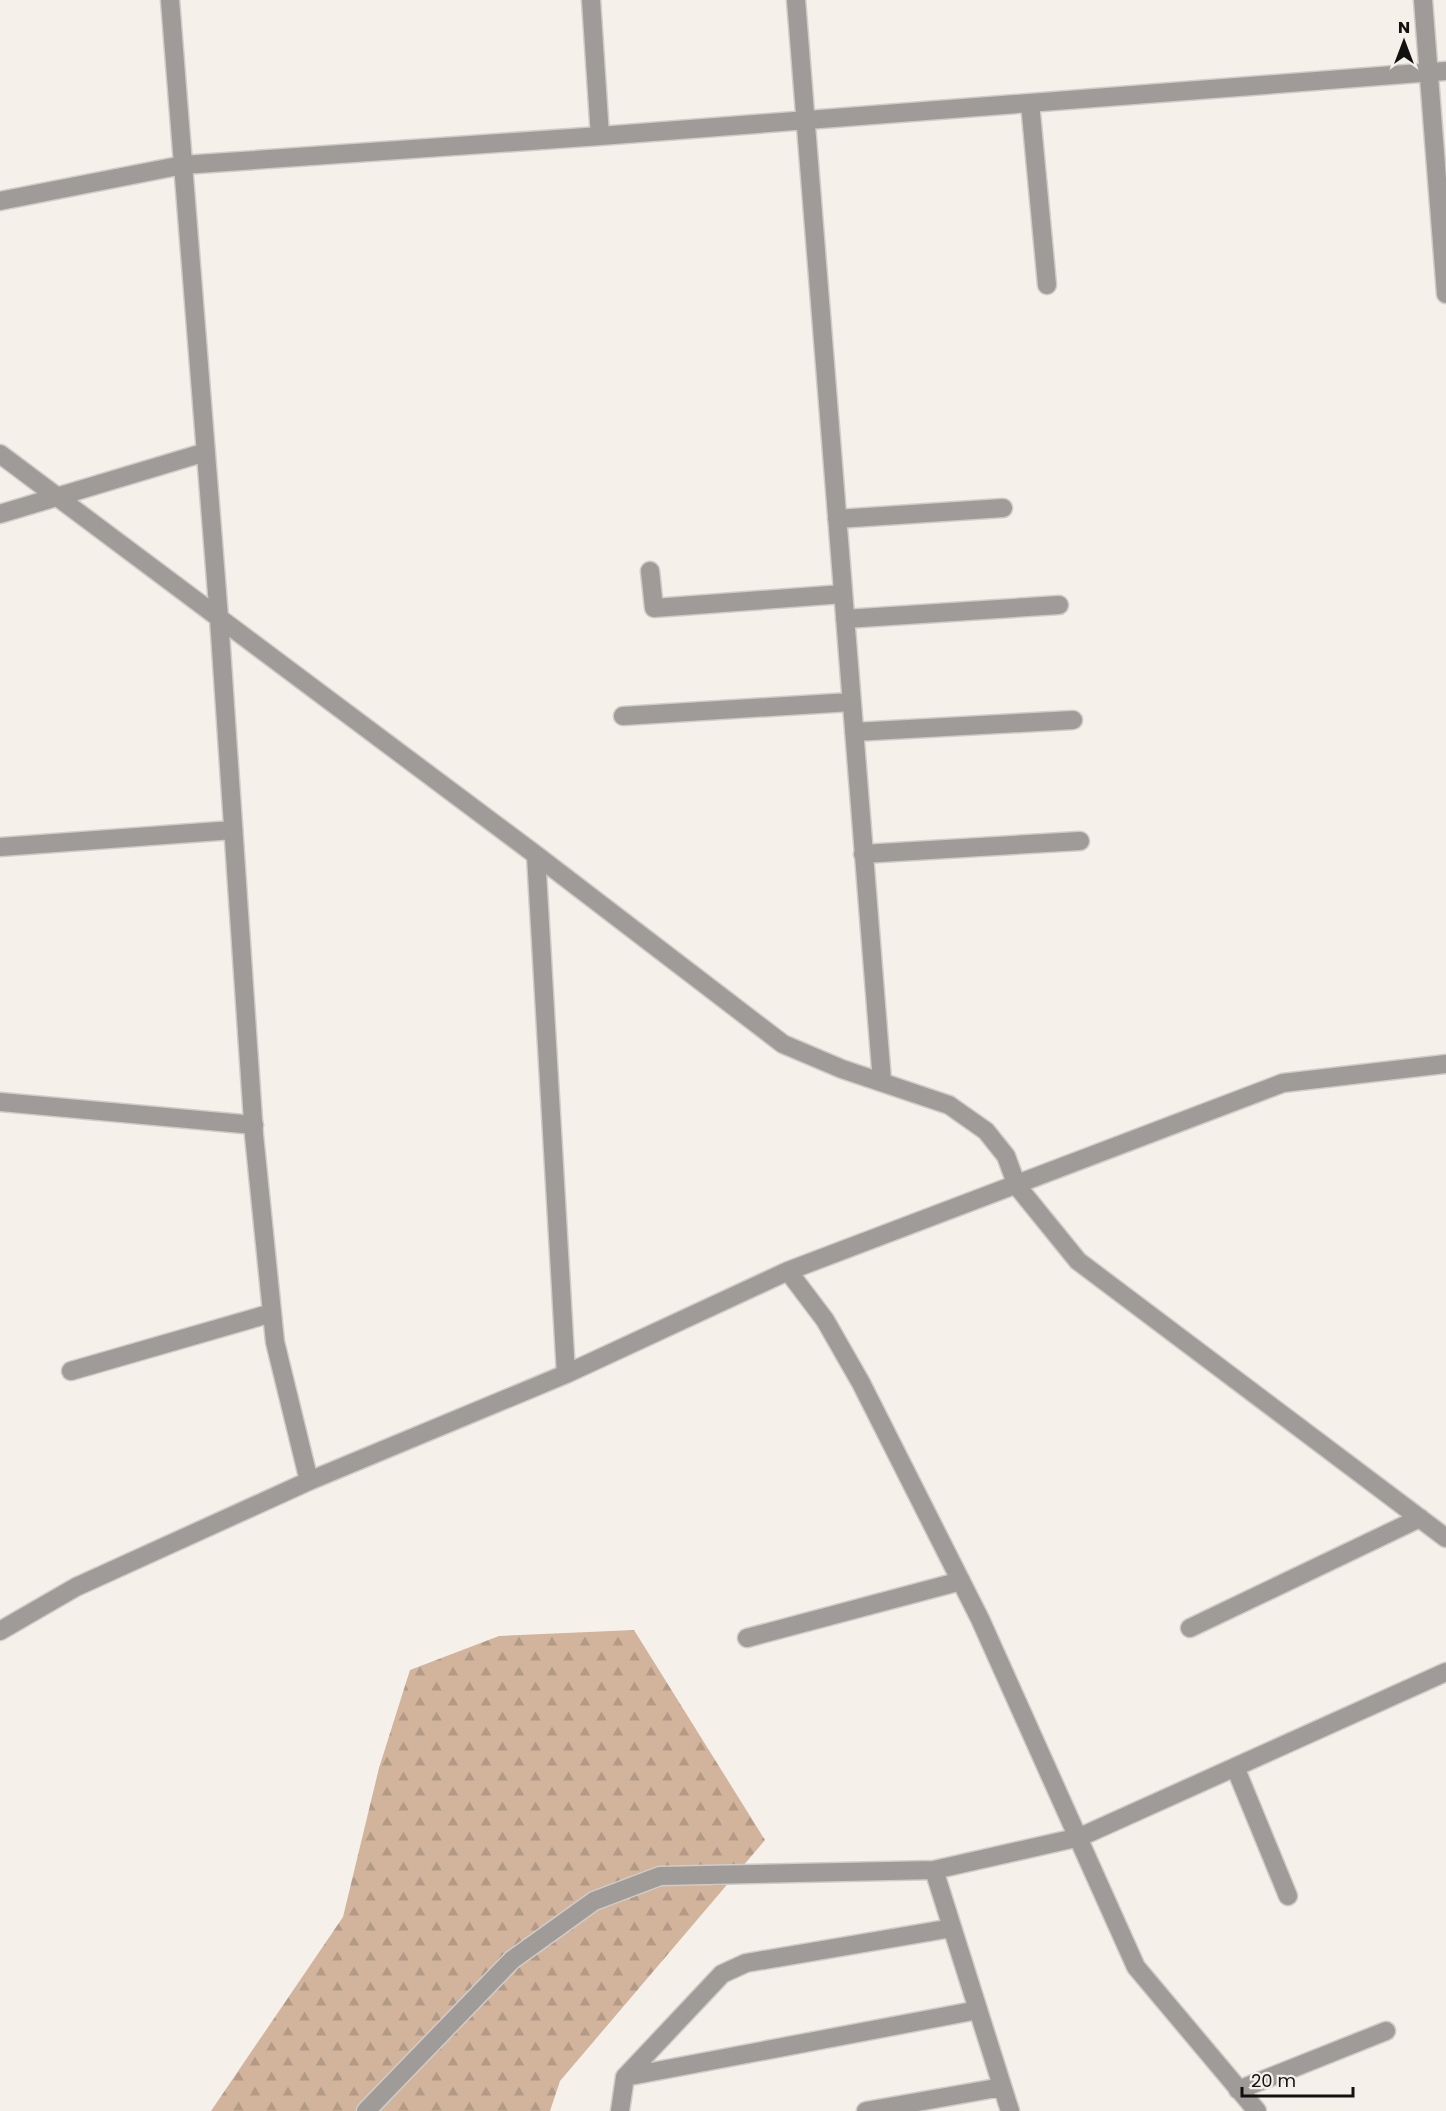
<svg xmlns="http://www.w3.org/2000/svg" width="1446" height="2111" font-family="Poppins,sans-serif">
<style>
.forest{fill:url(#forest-firs)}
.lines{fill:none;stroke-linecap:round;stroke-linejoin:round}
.lane-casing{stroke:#d2ccc8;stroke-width:21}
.street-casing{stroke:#d2ccc8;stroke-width:21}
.lane{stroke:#9e9b99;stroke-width:18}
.street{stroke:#9e9b99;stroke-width:18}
</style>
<defs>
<pattern id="forest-firs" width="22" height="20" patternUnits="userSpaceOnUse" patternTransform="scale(1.5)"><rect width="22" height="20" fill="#d2b49d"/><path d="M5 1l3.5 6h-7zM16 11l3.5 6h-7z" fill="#b39a86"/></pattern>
</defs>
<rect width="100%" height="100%" fill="#f6f0eb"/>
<path class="forest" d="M634 1630 765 1840 560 2081 550 2111H211L343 1917 379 1768 410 1670 499 1636Z"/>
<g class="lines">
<defs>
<path id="lane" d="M0 1102 254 1125"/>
<path id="street" d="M170 0 219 618 254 1135 275 1342 309 1481
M591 0 600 136
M796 0 882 1081
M1423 0 1446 294
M1030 103 1047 285
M0 201 183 165 600 136 1446 71
M0 454 536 855 783 1044 842 1069 949 1105 986 1131 1006 1156 1017 1186 1078 1261 1446 1538
M0 514 206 452
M837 519 1003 508
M650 571 654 608 843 594
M845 619 1059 605
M623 716 851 702
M854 732 1073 720
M0 847 233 830
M863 854 1080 841
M536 855 566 1374
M788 1271 825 1320 861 1383 980 1619 1136 1967 1257 2111
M71 1371 272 1313
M1190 1628 1420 1518
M0 1631 76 1587 309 1481 566 1374 788 1271 1283 1083 1446 1064
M747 1638 961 1581
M1235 1767 1288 1896
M934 1870 1010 2111
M625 2077 978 2010
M1238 2090 1386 2031
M366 2111 512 1960 594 1901 660 1876 934 1870 1080 1837 1446 1672
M620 2111 625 2077 722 1974 746 1963 952 1928
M866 2111 1002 2087"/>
</defs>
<use href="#lane" class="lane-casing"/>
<use href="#street" class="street-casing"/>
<use href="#lane" class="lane"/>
<use href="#street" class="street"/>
</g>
<g transform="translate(1404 42)" stroke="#f6f0eb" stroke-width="4.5" paint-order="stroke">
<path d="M0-4.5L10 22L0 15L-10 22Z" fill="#13110f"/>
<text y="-9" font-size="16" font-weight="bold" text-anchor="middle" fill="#13110f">N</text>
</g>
<path d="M1242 2087v9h111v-9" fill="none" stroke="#13110f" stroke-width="3"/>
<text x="1251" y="2087" font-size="18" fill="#13110f" stroke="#f6f0eb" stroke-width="4.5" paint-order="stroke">20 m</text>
</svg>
